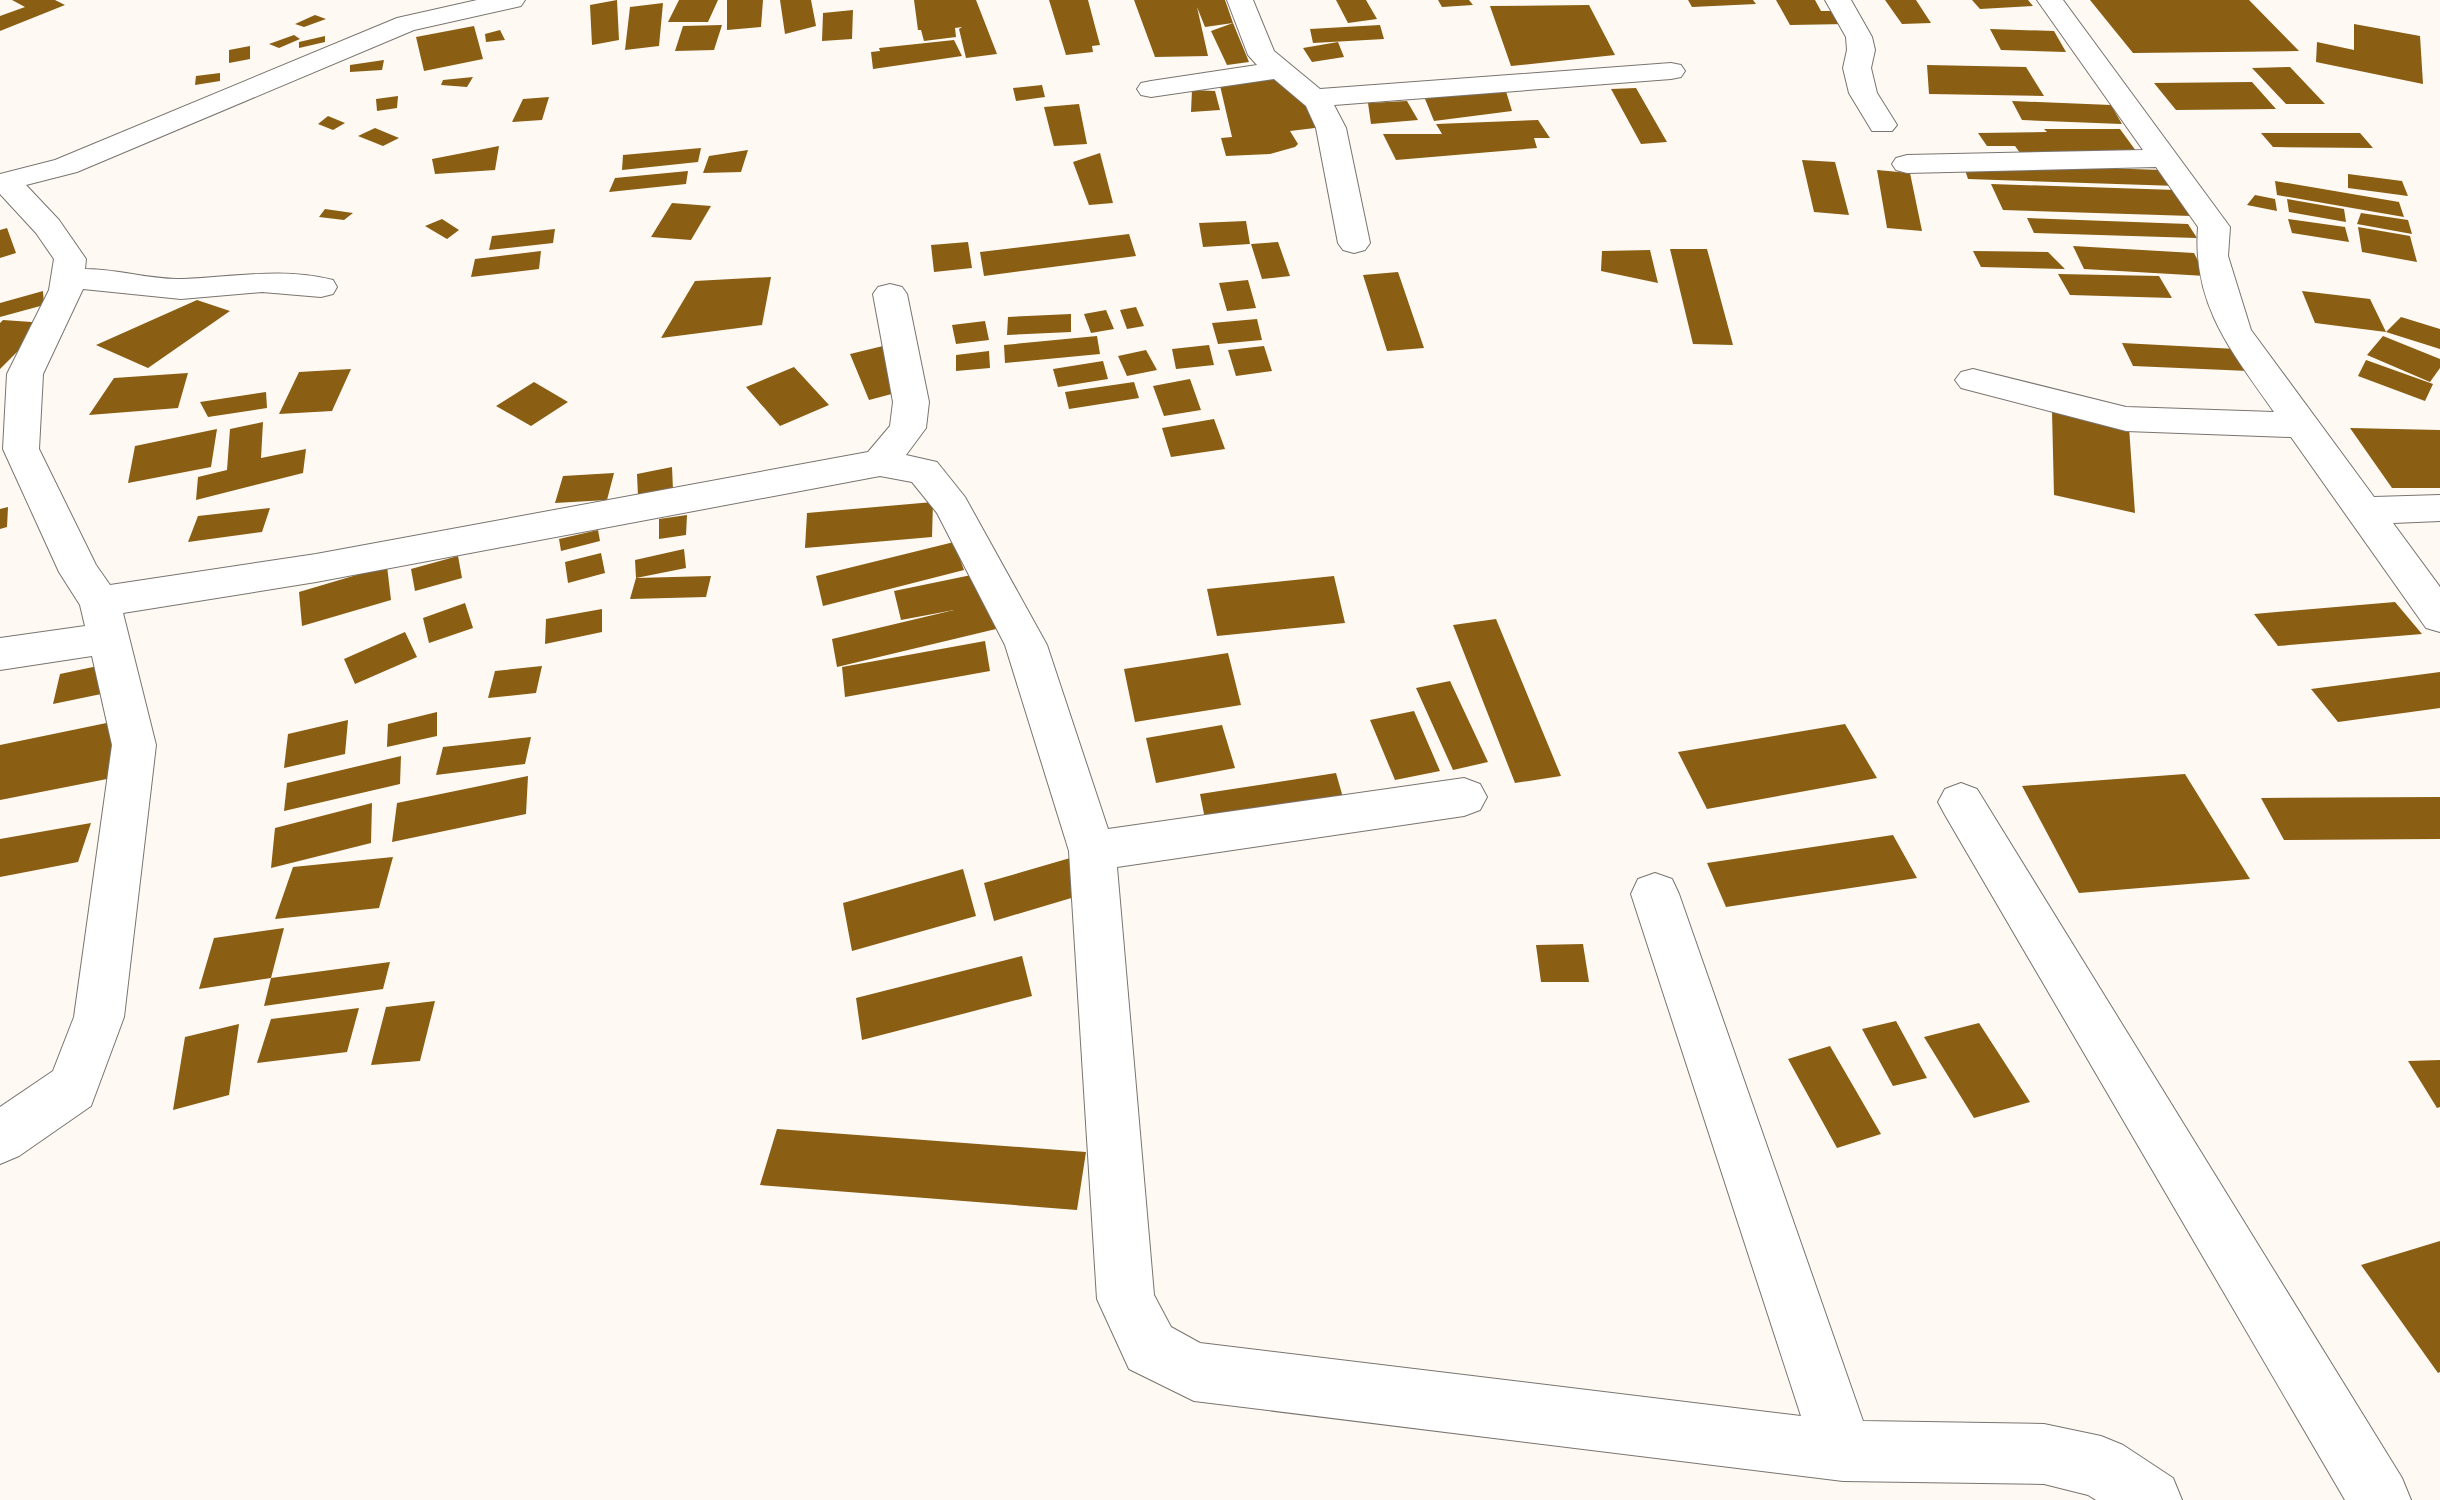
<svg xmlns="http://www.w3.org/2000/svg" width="2440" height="1500" font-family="Inter,sans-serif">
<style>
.building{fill:#8a5e13}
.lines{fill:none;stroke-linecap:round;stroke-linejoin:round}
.street-casing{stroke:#79746f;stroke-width:2}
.street{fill:#fff;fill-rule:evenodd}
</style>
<rect width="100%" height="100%" fill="#fef9f3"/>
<path class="building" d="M12 0H55L65 5 0 31V16L25 7Z
M617 0 619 40 592 45 590 5Z
M679 0H718L708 22H668Z
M727 0H763L761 27 727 30Z
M780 0H811L816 26 785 34Z
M914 0H976L997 54 966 58 959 29 962 27 955 28 956 37 924 41 921 30H918Z
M1049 0H1088L1100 45 1092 46 1093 52 1066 55Z
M1134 0H1225L1233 23 1205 27 1197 7 1208 56 1155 57Z
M1336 0H1366L1377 19 1348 23Z
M1438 0H1469L1473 5 1442 7Z
M1688 0H1753L1756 4 1692 7Z
M1776 0H1815L1821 11H1837L1847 24 1790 25Z
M1885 0H1916L1931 23 1902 24Z
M1972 0H2028L2033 6 1980 9Z
M2090 0H2249L2299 51 2133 53Z
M663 3 659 46 625 50 630 7Z
M1589 5 1615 55 1511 66 1490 6Z
M853 10 852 39 822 41 823 13Z
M315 15 326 19 304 27 295 24Z
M1233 23 1249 62 1227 65 1211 31Z
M2354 24 2420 36 2423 84 2316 62 2317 42 2354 50Z
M722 25 714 50 675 51 683 26Z
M1380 25 1384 39 1313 43 1310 29Z
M474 26 483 59 424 71 416 37Z
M1990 29 2054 31 2066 52 2001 50Z
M500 30 505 40 486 42 485 34Z
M294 35 300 39 279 48 269 44Z
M325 36V42L299 48V42Z
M954 40 962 56 873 69 871 52 880 51 879 48Z
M1338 42 1344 57 1312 62 1303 48Z
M250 46V59L229 63V50Z
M384 60 382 70 350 72V65Z
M1927 65 2026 67 2044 96 1929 94Z
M2290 67 2325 104H2286L2252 68Z
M1300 72 1323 127 1290 131 1298 144 1295 147 1270 154 1226 156 1221 138 1232 137 1218 77Z
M220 73V81L195 85 196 76Z
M473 77 467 87 441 85 443 80Z
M2252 82 2276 109 2176 110 2154 83Z
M1042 85 1045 97 1016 101 1013 88Z
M1505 88 1512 111 1434 121 1423 94Z
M1636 88 1667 142 1641 144 1611 89Z
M1192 90 1215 91 1220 110 1191 112Z
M398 96 397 108 377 111 376 99Z
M549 97 542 120 512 122 523 99Z
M1407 101 1418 120 1371 124 1368 103Z
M2012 101 2111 105 2122 124 2022 120Z
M1079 104 1087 144 1054 146 1044 107Z
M328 116 345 123 333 130 318 124Z
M1538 120 1550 138H1534L1537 148 1396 160 1383 134H1442L1436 124Z
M375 128 399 138 383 146 358 136Z
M2044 129H2120L2136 151H2078L2082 157H2023L2015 146H1987L1978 133 2047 132Z
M2261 133H2360L2373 148 2273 147Z
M499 146 495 170 435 174 432 159Z
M701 148 698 162 622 170 623 155Z
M748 150 741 172 703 173 709 156Z
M1100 153 1113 203 1089 205 1073 162Z
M1802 160 1835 162 1849 215 1814 212Z
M1963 164 2164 170 2178 186 1968 179Z
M1877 170 1910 173 1922 231 1887 228Z
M688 171 686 184 609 192 615 178Z
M2348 174 2402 181 2408 196 2348 188Z
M2275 181 2399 202 2404 217 2277 195Z
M1991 184 2176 190 2192 216 2003 210Z
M2255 195 2275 199 2277 211 2247 205Z
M2287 199 2344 209 2346 222 2289 212Z
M672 203 711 206 691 240 651 237Z
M325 209 353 213 344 220 319 217Z
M2361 213 2408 220 2412 234 2357 224Z
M2027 218 2188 224 2197 238 2034 233Z
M442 219 459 230 447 239 425 226Z
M2288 219 2345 227 2349 242 2292 233Z
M1246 221 1250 244 1203 247 1199 223Z
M2358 227 2410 236 2417 262 2362 252Z
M7 228 16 253 0 258V230Z
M555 229 553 243 489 250 492 236Z
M1129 234 1136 256 984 276 980 252Z
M968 242 972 268 934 272 931 245Z
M1278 242 1290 276 1262 279 1251 244Z
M2073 246 2194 253 2206 276 2084 269Z
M1670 249H1707L1733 345 1693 344Z
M1650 250 1658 283 1601 271 1602 251Z
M541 251 539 269 471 277 475 259Z
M1973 251 2048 252 2065 269 1981 267Z
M1398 272 1424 348 1387 351 1363 275Z
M2058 274 2159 276 2172 298 2070 295Z
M771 277 762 325 661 338 695 281Z
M1248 280 1256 308 1227 311 1219 283Z
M43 291 44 305 0 317V303Z
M2302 291 2370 299 2386 332 2315 323Z
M197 300 230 311 148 368 96 345Z
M1136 307 1144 326 1127 329 1120 310Z
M1106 310 1114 329 1091 333 1084 314Z
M1071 314V332L1007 335 1008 317Z
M2401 317 2440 329V349L2386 332Z
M1257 319 1262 340 1218 344 1212 323Z
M3 320 46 323 0 369V323Z
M985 321 989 340 956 344 952 325Z
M1097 336 1100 354 1005 363 1004 345Z
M2383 336 2440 359V368L2430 382 2367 355Z
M2122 343 2236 349 2249 371 2133 366Z
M1209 345 1214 365 1176 369 1172 349Z
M883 346 903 391 869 400 850 354Z
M1264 346 1272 371 1236 376 1228 350Z
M1146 350 1157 370 1127 376 1118 356Z
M989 351 990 368 956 371V355Z
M2366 360 2433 384 2425 401 2358 376Z
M1103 361 1108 379 1058 387 1053 369Z
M794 367 829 405 780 426 746 387Z
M351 369 332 411 279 414 299 372Z
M188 373 178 408 89 415 114 378Z
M1190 379 1201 410 1164 416 1153 386Z
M534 382 568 402 531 426 496 406Z
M1134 382 1139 398 1069 409 1065 392Z
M266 392 267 408 208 417 200 402Z
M2052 411 2129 427 2135 513 2054 495Z
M1214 419 1225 449 1171 457 1162 428Z
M263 422 261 458 306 449 303 473 196 500 198 477 227 470 230 429Z
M2350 428 2440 430V488H2392Z
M217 429 211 467 128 483 135 446Z
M672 467 673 490 638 496 637 474Z
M614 473 607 500 555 503 563 476Z
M933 502 932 537 805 548 807 513Z
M8 507 7 527 0 529V509Z
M270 508 262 532 188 542 198 516Z
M687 515 686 535 659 539V519Z
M598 530 600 541 561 551 559 539Z
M954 542 964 570 823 606 816 576Z
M684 549 686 568 636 578 711 576 706 597 630 599 636 578 635 560Z
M601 553 605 573 568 583 565 562Z
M458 556 462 578 415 591 411 569Z
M387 566 391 600 302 626 299 592Z
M981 573 996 629 837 667 832 639 954 610 901 620 894 591Z
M1334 576 1345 623 1217 636 1207 589Z
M2395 602 2422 634 2278 646 2254 614Z
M465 603 473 628 429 643 423 618Z
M602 609V632L545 644 546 619Z
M1496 619 1561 776 1515 783 1453 625Z
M405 632 417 657 355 684 344 659Z
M985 641 990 671 845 697 842 667Z
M1228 653 1241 705 1135 722 1124 669Z
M112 663 106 693 53 704 60 674Z
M542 666 536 693 488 698 495 671Z
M2440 672V708L2338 722 2311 689Z
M1450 681 1488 762 1453 770 1416 688Z
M1414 711 1440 771 1395 780 1370 720Z
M437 712V736L387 747 388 724Z
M121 720 107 779 0 800V745Z
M348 720 345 754 284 768 288 734Z
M1845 724 1877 778 1707 809 1678 752Z
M1222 725 1235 768 1156 783 1146 738Z
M531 737 525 764 436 775 443 747Z
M401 756 400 784 284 811 287 783Z
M1336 773 1346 808 1207 829 1200 794Z
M2185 774 2250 879 2079 893 2022 786Z
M528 776 526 814 392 842 397 803Z
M2440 797V839L2284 840 2261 798Z
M372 803 371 843 271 868 275 828Z
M91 823 78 862 0 877V839Z
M1893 835 1917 878 1726 907 1707 863Z
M1077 856 1088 893 994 921 984 883Z
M393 857 379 908 275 919 293 867Z
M963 869 976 916 852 951 843 903Z
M284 928 271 978 199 989 214 938Z
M1583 944 1589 982H1541L1536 945Z
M1022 956 1032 996 862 1040 856 998Z
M390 962 383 989 264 1006 271 978Z
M435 1001 420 1061 371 1065 386 1007Z
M359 1008 347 1052 257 1063 271 1019Z
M1896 1021 1927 1078 1893 1086 1862 1029Z
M1979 1023 2030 1102 1974 1118 1924 1037Z
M239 1024 229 1095 173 1110 185 1037Z
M1830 1046 1881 1134 1837 1148 1788 1059Z
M2440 1060V1107L2437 1108 2408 1061Z
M777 1129 1086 1152 1077 1210 760 1185Z
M2440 1241V1372L2438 1373 2361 1265Z"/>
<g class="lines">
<defs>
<path id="street" d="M477 0H525L521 6 414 30 77 172 26 185 59 220 86 259 85 269C118 269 151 280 184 279 234 277 283 267 333 280L337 287 333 294 321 297 262 292 181 299 83 289 43 374 39 449 96 565 110 585 316 554 868 452 890 426 893 402 873 294 878 287 890 284 902 287 907 294 929 402 926 428 906 455 937 462 965 497 1047 645 1108 829 1464 778 1480 784 1487 797 1480 810 1464 816 1117 867 1154 1295 1171 1327 1200 1343 1801 1416 1631 894 1638 879 1655 873 1672 879 1679 894 1863 1421 2044 1424 2101 1436 2123 1445 2173 1478 2182 1500H2096L2088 1495 2044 1484 1843 1481 1194 1401 1129 1369 1097 1299 1069 851 1005 645 937 513 912 482 880 476 316 582 123 613 156 745 124 1017 91 1106 19 1156 0 1164V1107L53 1071 74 1017 112 745 92 656 0 670V638L85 626 80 605 59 572 3 449 7 374 49 290 54 259 36 233 0 194V174L55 160 397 18Z
M1227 0H1253L1274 51 1320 89 1671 63 1681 65 1685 71 1681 77 1671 79 1334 105 1346 128 1370 243 1365 250 1354 253 1343 250 1338 243 1316 128 1306 106 1274 79 1151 97 1141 95 1137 89 1141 83 1151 81 1257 65 1248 55Z
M1825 0H1851L1872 37 1875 50 1871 68 1877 93 1897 125 1892 131H1872L1849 93 1843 68 1847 50 1846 37Z
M2037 0H2063L2230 227 2228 256 2251 330 2374 497 2440 495V521L2393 523 2440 587V632L2426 628 2291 437 2126 431 1961 388 1955 380 1961 372 1973 369 2126 407 2274 412C2232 352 2192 305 2198 227L2156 167 1907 173 1896 170 1892 164 1896 158 1907 155 2143 150Z
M1961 783 1977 789 2402 1478 2411 1500H2345L1945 815 1938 802 1945 789Z"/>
</defs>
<use href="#street" class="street-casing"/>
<use href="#street" class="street"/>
</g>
</svg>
